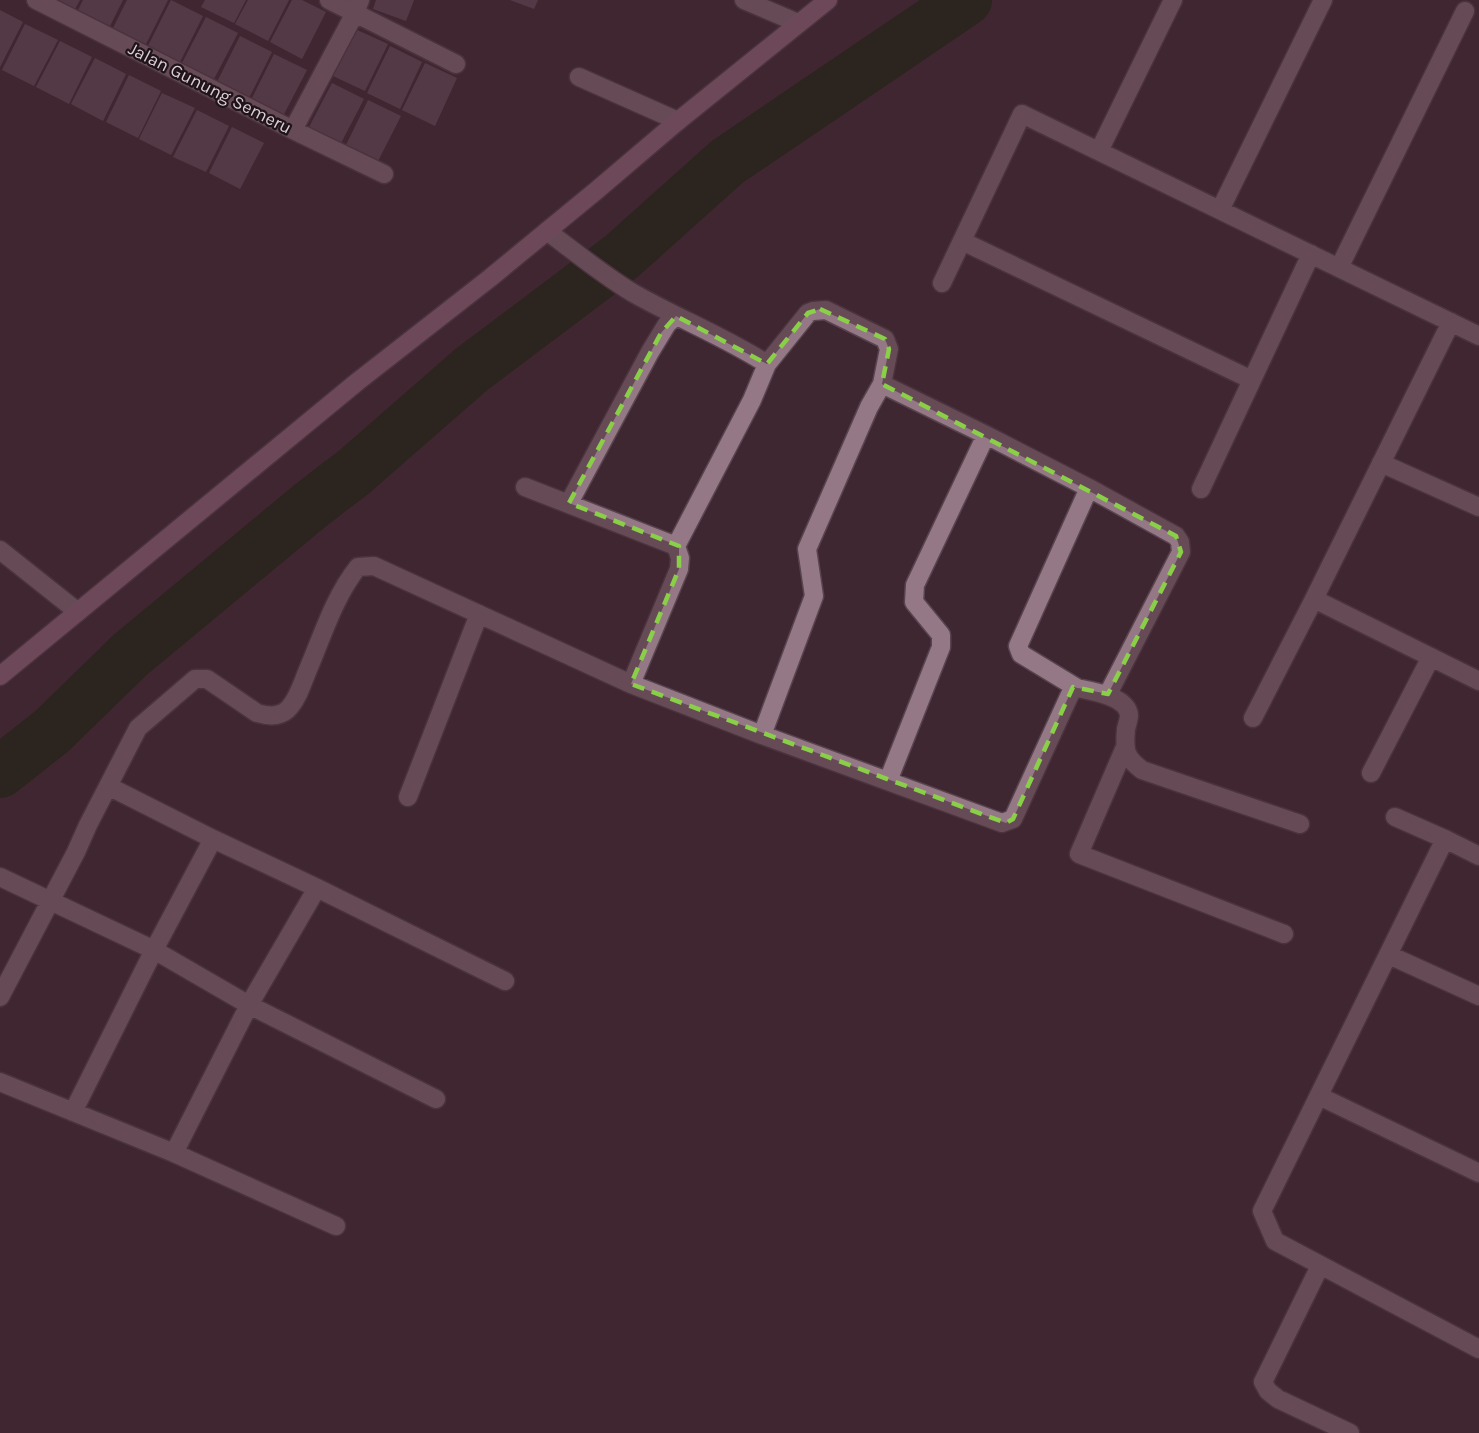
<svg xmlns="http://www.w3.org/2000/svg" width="1479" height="1433" font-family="Karla,sans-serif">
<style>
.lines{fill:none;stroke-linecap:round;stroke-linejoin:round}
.river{stroke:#142207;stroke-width:52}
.building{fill:#6c515e}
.street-casing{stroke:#58444e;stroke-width:21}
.secondary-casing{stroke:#58444e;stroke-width:21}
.street{stroke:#957885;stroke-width:18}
.secondary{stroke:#a4728b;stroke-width:18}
.marked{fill:none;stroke:#89cf48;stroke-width:4.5;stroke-dasharray:12 8;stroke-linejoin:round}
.labels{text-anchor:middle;stroke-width:4.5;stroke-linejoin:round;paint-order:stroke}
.street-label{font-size:18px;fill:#dcccd3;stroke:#1e1419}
</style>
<rect width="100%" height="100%" fill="#3f2732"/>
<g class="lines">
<path class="river" d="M0 772 52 731 130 655 311 505 354 472 472 369 621 257 727 162 966 0"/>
</g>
<path class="building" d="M58 0H80L75 9Z
M83 0H123L110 26 78 10Z
M127 0H168L146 44 113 28Z
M171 0 203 16 180 62 148 46Z
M205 0H246L234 23 201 7Z
M248 0H289L268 41 235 24Z
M292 0H302L326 12 302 59 270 42Z
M376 0H414L406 21 373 9Z
M510 0H538L534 9Z
M0 10 23 22 0 67Z
M206 17 238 33 214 79 182 63Z
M25 24 58 40 34 86 2 70Z
M355 29 388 44 365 91 333 76Z
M240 36 272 52 249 98 217 82Z
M60 41 92 57 69 104 36 87Z
M390 46 422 62 400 109 367 93Z
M274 54 307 70 283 116 251 100Z
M95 58 126 74 103 121 71 104Z
M425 63 457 78 435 126 402 110Z
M129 75 161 91 138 138 106 122Z
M332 83 364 99 340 145 308 129Z
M162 93 195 108 171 155 139 139Z
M368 100 401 116 377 163 345 147Z
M197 110 229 126 206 172 173 157Z
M232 127 264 143 240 189 209 173Z"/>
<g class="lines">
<defs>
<path id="street" d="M36 0 293 130 384 174
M329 0 456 64
M744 0 798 23
M579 77 678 121
M293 130 355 13 360 0
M1099 151 1173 0
M1220 210 1323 0
M547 231C575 252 603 275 633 293 677 318 725 337 767 364
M962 241 1252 380
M1339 268 1465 11
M942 283 1022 114 1479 336
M882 384 986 435 1089 488 1176 536 1180 542 1181 552 1108 694
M1381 463 1479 507
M525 487 676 546 680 558 679 569 631 684
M1201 489 1311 254
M569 503 650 352 667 324 676 316
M676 546 752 400 767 364 808 313 813 311 826 310 885 339 889 349 882 384 869 407 807 549 814 596 762 735
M0 550 78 612
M1314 599 1451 322
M1077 688 1021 654 1018 646 1089 488
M1253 718 1314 599 1479 681
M1125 747 1079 854 1284 934
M1371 773 1431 657
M888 781 941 647V635L914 602 915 585 986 435
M108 786 213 839
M408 797 479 614
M1395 817 1445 839
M1479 856 1445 839 1262 1211 1275 1241 1479 1349
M0 877 154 950 249 1005 436 1099
M1389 955 1479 996
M0 997 76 852 88 825 138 728 195 679H207L257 713C267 716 279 717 287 710 297 701 302 684 307 672 322 637 334 597 358 567L374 566 631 684 762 735 1002 823 1013 819 1072 690 1077 688C1091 691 1127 696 1129 715 1129 719 1127 725 1126 729 1124 751 1125 757 1142 770L1300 824
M0 1082 174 1153 336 1226
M1319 1096 1479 1173
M73 1112 154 950 213 839 317 888 505 981
M174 1153 249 1005 317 888
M1320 1266 1263 1382 1268 1391 1278 1399 1350 1433"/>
<path id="secondary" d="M0 676 357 382 490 278 597 190 678 121 828 0"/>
</defs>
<use href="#street" class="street-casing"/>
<use href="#secondary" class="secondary-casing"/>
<use href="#street" class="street"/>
<use href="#secondary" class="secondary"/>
</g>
<path d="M0 0H1479V1433H0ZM820 309 885 339 889 349 882 384 1176 536 1181 552 1108 694 1073 687 1013 819 1006 823 631 684 679 569V546L569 503 661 333 676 316 767 364 808 313Z" fill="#3f2732" fill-opacity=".55" fill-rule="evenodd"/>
<path class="marked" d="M820 309 885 339 889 349 882 384 1176 536 1181 552 1108 694 1073 687 1013 819 1006 823 631 684 679 569V546L569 503 661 333 676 316 767 364 808 313Z"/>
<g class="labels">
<g class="street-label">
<text transform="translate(210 88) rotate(27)" y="6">Jalan Gunung Semeru</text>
</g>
</g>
</svg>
